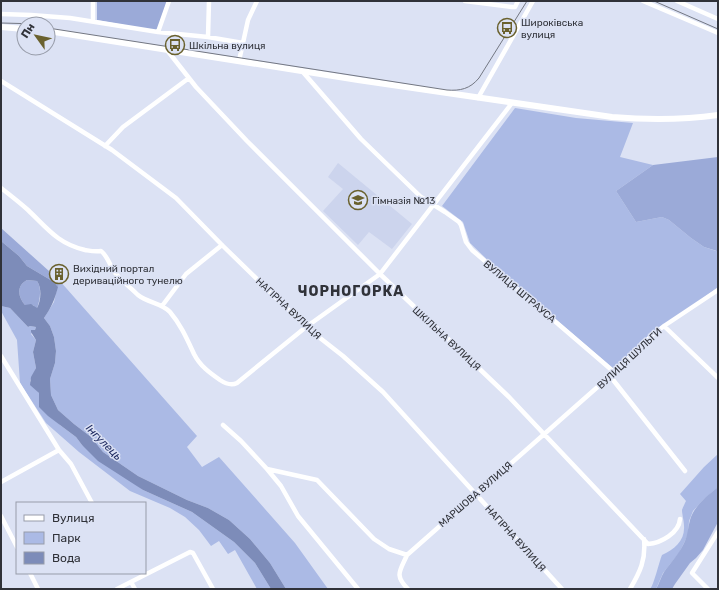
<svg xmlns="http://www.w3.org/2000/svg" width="719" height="590" font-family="Rubik,sans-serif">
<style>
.built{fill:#ccd4ed}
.green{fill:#abbae5}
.forest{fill:#9baad8}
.water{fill:#7d8cb9;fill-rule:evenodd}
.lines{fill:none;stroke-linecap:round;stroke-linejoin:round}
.minor{stroke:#fff;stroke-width:4.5}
.secondary{stroke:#fff;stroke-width:6}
.tram{stroke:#737782;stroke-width:1}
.labels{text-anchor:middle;stroke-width:3;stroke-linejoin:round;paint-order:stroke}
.poi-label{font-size:10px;fill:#303239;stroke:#dce2f4;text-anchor:start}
.street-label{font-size:10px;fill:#303239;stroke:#dce2f4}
.water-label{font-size:11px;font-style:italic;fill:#18245b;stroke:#dce2f4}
.district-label{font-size:14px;font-weight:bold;letter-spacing:1px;fill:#303239;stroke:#dce2f4}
</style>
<rect width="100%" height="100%" fill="#dce2f4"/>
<path class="built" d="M338 163 412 224 392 249 369 232 358 245 323 211 343 189 328 177Z"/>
<path class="green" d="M515 108 576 118 633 123 620 157 653 165 616 191 636 222 662 217 669 220 691 238 704 247 716 251 718 242V287L687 310 614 369 498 270 470 243 463 222 442 206Z
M59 280 197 436 187 447 202 467 219 457 295 543 328 589H286L270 563 250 539 229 520 208 508 187 500 138 476 103 452 91 437 74 424 58 410 51 395 50 379 55 363 56 351 54 337 50 326 44 318 54 302Z
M1 306 10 308 28 327 30 326 36 327 35 330 31 334 36 340 33 352 36 368 30 381 39 393V398L60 425 76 437 82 445 143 490 192 512 234 542 255 563 271 589H257L235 550 228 554 219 541 211 546 199 530 185 517 170 508 130 491 79 452 46 423 20 383 17 340 1 311Z
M718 454V487L703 500 693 511 689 521 688 534 685 541 679 553 663 573 656 589H650C654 585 659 562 662 555 675 549 685 540 684 526 684 521 682 514 682 510 683 507 685 503 686 501L680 494 704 467Z"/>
<path class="forest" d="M97 1H167L157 31 97 20Z
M718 157V242L717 251 704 247 691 238 669 220 662 217 636 222 616 191 653 165Z
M1 228 59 280 58 287 54 282 27 266 19 256 1 241Z
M27 280 37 281C42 288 40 300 37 308H35L33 305H25C18 297 16 286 27 280Z
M718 487V522L703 550 696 558 690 563 675 584 672 589H656C659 584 661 577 664 572 671 562 680 553 685 541 688 534 688 527 690 520 694 506 707 496 718 487Z"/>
<path class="water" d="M1 241 19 256 27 266 54 282 58 287C55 299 51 308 44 318L50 326 54 337 56 351 55 363 50 379 51 395 58 410 74 424 91 437 103 452 138 476 187 500 208 508 229 520 250 539 270 563 286 589H271L255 563 234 542 192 512 143 490 98 461 82 445 76 437 48 416 39 407V393L30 385 31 377 36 368 33 352 36 340 31 332V330H35L36 327 30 326 28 327 10 308 1 306ZM27 280 37 281C42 288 41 301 37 308L31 304 25 305C18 297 16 286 27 280Z"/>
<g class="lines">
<path class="minor" d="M93 1V21
M465 1 512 7H515L518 1
M643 1 718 33
M677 1 718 19
M1 14 31 15 70 18 158 32 208 37 243 43
M158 32 169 1
M208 37 209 1
M167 50 196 87 247 141 380 274 509 397 648 544C661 543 679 533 680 519
M239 61 248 20 257 1
M302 71 361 139 421 197 445 212 459 222 461 225 466 242 472 250 614 372
M1 81 112 150 176 198 222 245 306 327 343 356 383 392 562 589
M478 98 533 1
M105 146 123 127 189 78
M1 188C10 195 19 202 28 210 47 228 58 244 85 250 91 251 95 252 101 251 108 256 110 267 116 274 122 281 131 288 138 295 148 303 162 303 170 312 181 325 187 339 194 354 200 366 210 373 220 380 226 384 231 386 237 383L306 327 380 274 512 103
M162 306 186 274 222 245
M664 326 718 378
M1 356 59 450 71 464 92 503
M610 376 685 471
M223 425 241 441 267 469 281 486 298 516 358 589
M267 469 317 480 374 539 389 549 407 555
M1 482 59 450
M1 516 17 547
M30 573 38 589
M131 582 135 589
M117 589 190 552 193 553 213 589
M408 589C394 575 400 571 407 555L610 376 649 338 664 326 718 290
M630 589C640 572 646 560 644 539
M708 589 692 573 718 532"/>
<path class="secondary" d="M1 27 24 29
M48 31 358 80 612 117C648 120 683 120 718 115"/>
<path class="tram" d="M654 1 718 29
M1 23 40 24
M48 28 447 90C460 91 470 89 479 78L527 1"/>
</g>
<defs>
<symbol id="bus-ring" viewBox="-11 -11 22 22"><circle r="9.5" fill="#dce2f4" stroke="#6a612e" stroke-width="1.5"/><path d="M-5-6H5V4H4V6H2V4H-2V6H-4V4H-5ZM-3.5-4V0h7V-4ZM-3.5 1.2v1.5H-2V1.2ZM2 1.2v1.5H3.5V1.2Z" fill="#6a612e"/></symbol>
<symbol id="school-ring" viewBox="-11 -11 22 22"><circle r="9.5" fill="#dce2f4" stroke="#6a612e" stroke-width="1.5"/><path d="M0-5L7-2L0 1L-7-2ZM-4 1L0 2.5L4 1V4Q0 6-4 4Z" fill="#6a612e"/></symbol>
<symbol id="building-ring" viewBox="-11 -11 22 22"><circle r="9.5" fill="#dce2f4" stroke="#6a612e" stroke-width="1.5"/><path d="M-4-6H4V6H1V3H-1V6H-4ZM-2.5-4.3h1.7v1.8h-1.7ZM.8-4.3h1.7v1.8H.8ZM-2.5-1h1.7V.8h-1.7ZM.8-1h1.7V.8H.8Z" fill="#6a612e"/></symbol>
</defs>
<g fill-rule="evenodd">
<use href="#bus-ring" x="496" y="17" width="22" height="22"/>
<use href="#bus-ring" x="164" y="34" width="22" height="22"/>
<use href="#school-ring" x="347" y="189" width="22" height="22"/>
<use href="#building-ring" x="48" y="263" width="22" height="22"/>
</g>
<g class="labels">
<g class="poi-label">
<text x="521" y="26">Широківська<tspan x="521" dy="12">вулиця</tspan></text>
<text x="189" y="49">Шкільна вулиця</text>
<text x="372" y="204">Гімназія №13</text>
<text x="73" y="272">Вихідний портал<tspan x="73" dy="12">дериваційного тунелю</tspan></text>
</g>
<g class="street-label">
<text transform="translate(520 291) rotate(40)" y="4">ВУЛИЦЯ ШТРАУСА</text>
<text transform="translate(289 308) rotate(43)" y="4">НАГІРНА ВУЛИЦЯ</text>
<text transform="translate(447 338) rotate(43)" y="4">ШКІЛЬНА ВУЛИЦЯ</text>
<text transform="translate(629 358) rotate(-43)" y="4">ВУЛИЦЯ ШУЛЬГИ</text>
<text transform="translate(475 494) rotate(-41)" y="4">МАРШОВА ВУЛИЦЯ</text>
<text transform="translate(516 538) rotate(48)" y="4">НАГІРНА ВУЛИЦЯ</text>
</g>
<g class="water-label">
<text transform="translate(104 442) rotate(45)" y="4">Інгулець</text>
</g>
<g class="district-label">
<text x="351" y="296">ЧОРНОГОРКА</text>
</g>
</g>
<rect width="719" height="590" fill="none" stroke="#303239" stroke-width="4"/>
<rect x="16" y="502" width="130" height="72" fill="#dce2f4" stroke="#979ca9"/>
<rect x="24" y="515" width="20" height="6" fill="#ffffff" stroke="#979ca9"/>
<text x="52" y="522" font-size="12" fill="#303239">Вулиця</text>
<rect x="24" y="532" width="20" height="12" fill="#abbae5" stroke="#979ca9"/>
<text x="52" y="542" font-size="12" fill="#303239">Парк</text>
<rect x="24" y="552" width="20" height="12" fill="#7d8cb9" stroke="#979ca9"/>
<text x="52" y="562" font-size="12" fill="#303239">Вода</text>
<g transform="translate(36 36) rotate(303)"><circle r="19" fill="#dce2f4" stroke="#979ca9"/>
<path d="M0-3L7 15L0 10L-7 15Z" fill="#6a612e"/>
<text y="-6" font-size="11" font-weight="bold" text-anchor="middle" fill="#303239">Пн</text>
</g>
</svg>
